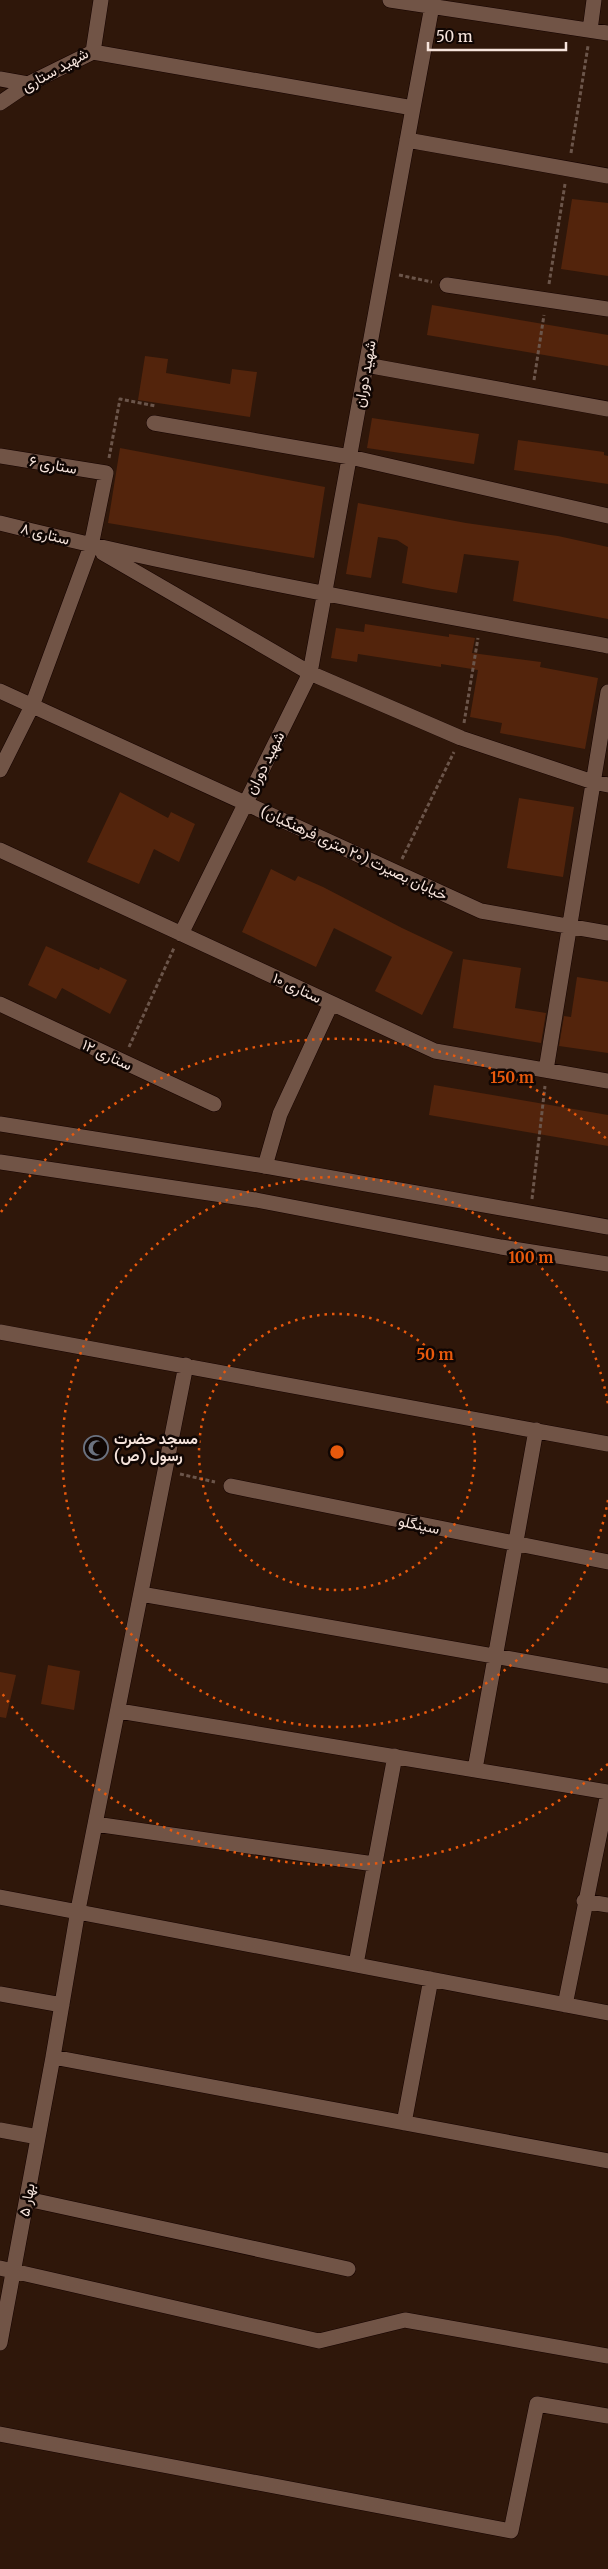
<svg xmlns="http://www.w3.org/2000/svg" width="608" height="2569" font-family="Merriweather,Vazirmatn,serif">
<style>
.building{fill:#53240c}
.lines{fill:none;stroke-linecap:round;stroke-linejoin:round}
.minor-casing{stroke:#160300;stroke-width:16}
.tertiary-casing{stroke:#160300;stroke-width:16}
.path{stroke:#6b554a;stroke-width:3;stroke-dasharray:4 2.5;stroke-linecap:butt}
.minor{stroke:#715446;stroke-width:15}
.tertiary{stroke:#715446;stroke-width:15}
.ring{fill:none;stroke:#e8590c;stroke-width:2.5;stroke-dasharray:2.5 5}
.labels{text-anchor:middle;stroke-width:5;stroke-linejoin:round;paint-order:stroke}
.street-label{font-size:15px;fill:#f6e4dc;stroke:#100603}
.poi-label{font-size:15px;font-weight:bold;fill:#f6e4dc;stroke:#100603;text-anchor:start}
.centre{fill:#e8590c;stroke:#100603;stroke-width:2.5}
.ring-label{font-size:15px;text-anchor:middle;font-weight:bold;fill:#e8590c;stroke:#100603;stroke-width:5;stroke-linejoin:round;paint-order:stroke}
</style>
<rect width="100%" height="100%" fill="#2f170a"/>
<path class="building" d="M572 199 608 203V276L561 269Z
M432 305 608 335V366L427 335Z
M145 356 168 359 166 373 230 384 232 369 257 372 250 417 138 400Z
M372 418 479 434 474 464 367 448Z
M518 440 604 452V455L608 456V484L514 470Z
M120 448 325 487 314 558 108 523Z
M358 503 466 523 558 536 608 547V619L513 601 519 561 464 554 457 593 432 589 402 583 408 547 397 540 378 537 371 578 346 574Z
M365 624 449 637V634L475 638 472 653 541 662 540 667 598 678 585 749 500 733 502 723 470 717 478 670 441 664V667L358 654 357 662 331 658 336 628 364 632Z
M120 792 168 818 171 812 195 824 179 862 154 849 139 884 87 862Z
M519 798 574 807 563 877 507 868Z
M271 869 295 881 298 876 323 887 402 928 453 952 422 1015 375 991 392 957 334 928 316 967 242 932Z
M46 946 99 970 100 967 127 980 110 1014 62 988 56 999 28 985Z
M463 959 521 968 515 1008 546 1013 541 1043 453 1028Z
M577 977 608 982V1053L559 1046 564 1016 571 1017Z
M434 1085 608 1115V1146L429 1115Z
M48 1665 80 1671 74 1710 41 1704Z
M0 1672 16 1675 6 1718 0 1717Z"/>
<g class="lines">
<defs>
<path id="minor" d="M390 0 608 33
M590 30 594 0
M93 52 413 108 310 673 181 934
M0 79 28 84
M0 103 28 84 93 52 101 0
M413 108 432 6
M407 140 608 176
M447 285 608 309
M366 365 608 409
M154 423 350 457 608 516
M0 456 106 473 91 546 32 706 0 770
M0 523C201 573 405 609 608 646
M103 553 310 673 461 738 593 782 608 785
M0 691 481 911 608 933
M0 850 435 1051 608 1081
M0 1004 214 1104
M546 1070 608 692
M265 1166 280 1114 331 1004
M0 1332 608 1444
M186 1365 78 1910 53 2057 608 2161
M231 1486 608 1562
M141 1594 608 1676
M119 1711 608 1792
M475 1769 536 1430
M95 1824 374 1864
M0 1897 608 2013
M584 1901 608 1905
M356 1964 395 1756
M0 1994 62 2005
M565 2005 608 1793
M404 2123 431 1979
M0 2130 38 2137
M27 2199 348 2269
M0 2268 319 2341 405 2320 608 2356
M0 2343 53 2057
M0 2434 511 2531 537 2404 608 2416"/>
<path id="tertiary" d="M0 1124 265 1166 608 1227
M0 1162 256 1200 501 1247 608 1264"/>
</defs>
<use href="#minor" class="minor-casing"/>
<use href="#tertiary" class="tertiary-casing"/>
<path class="path" d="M571 153 588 46
M399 275 432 282
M549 284 565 184
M534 380 544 315
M109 458 120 399 156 406
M464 723 478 638
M402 859 454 752
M129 1047 174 948
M532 1199 545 1086
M180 1474 215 1482"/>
<use href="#minor" class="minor"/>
<use href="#tertiary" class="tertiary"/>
</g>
<g class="ring">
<circle cx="337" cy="1452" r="138"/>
<path d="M608 1500A275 275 0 1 1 608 1404"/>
<path d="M608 1764A413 413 0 0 1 1 1692M1 1212A413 413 0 0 1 608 1140"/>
</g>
<defs>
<symbol id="mosque-ring" viewBox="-11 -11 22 22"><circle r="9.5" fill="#100603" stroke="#6b7280" stroke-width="1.5"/><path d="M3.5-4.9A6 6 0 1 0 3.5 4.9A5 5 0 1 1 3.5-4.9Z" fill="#6b7280"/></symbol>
</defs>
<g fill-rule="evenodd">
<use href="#mosque-ring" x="82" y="1434" width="28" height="28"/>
</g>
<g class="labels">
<g class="street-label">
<text transform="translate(55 70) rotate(-29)" y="5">شهید ستاری</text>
<text transform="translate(365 374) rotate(-80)" y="5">شهید دوران</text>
<text transform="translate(53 465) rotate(10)" y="5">ستاری ۶</text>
<text transform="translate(45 534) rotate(14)" y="5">ستاری ۸</text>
<text transform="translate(265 763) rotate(-63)" y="5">شهید دوران</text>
<text transform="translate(354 853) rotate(25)" y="5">خیابان بصیرت (۲۰ متری فرهنگیان)</text>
<text transform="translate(297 988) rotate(25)" y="5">ستاری ۱۰</text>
<text transform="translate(107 1055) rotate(25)" y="5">ستاری ۱۲</text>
<text transform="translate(419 1525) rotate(12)" y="5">سینگلو</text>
<text transform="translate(27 2200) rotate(-80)" y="5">بهار ۵</text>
</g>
<g class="poi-label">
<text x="114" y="1444">مسجد حضرت<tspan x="114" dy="17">رسول (ص)</tspan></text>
</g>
</g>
<circle cx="337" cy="1452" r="8" class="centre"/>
<g class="ring-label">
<text x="512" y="1083">150 m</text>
<text x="531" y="1263">100 m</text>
<text x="435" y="1360">50 m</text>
</g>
<path d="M428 42v8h138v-8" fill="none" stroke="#f6e4dc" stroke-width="2.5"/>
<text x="436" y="42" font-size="15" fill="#f6e4dc" stroke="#100603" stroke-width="4" paint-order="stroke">50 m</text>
</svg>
